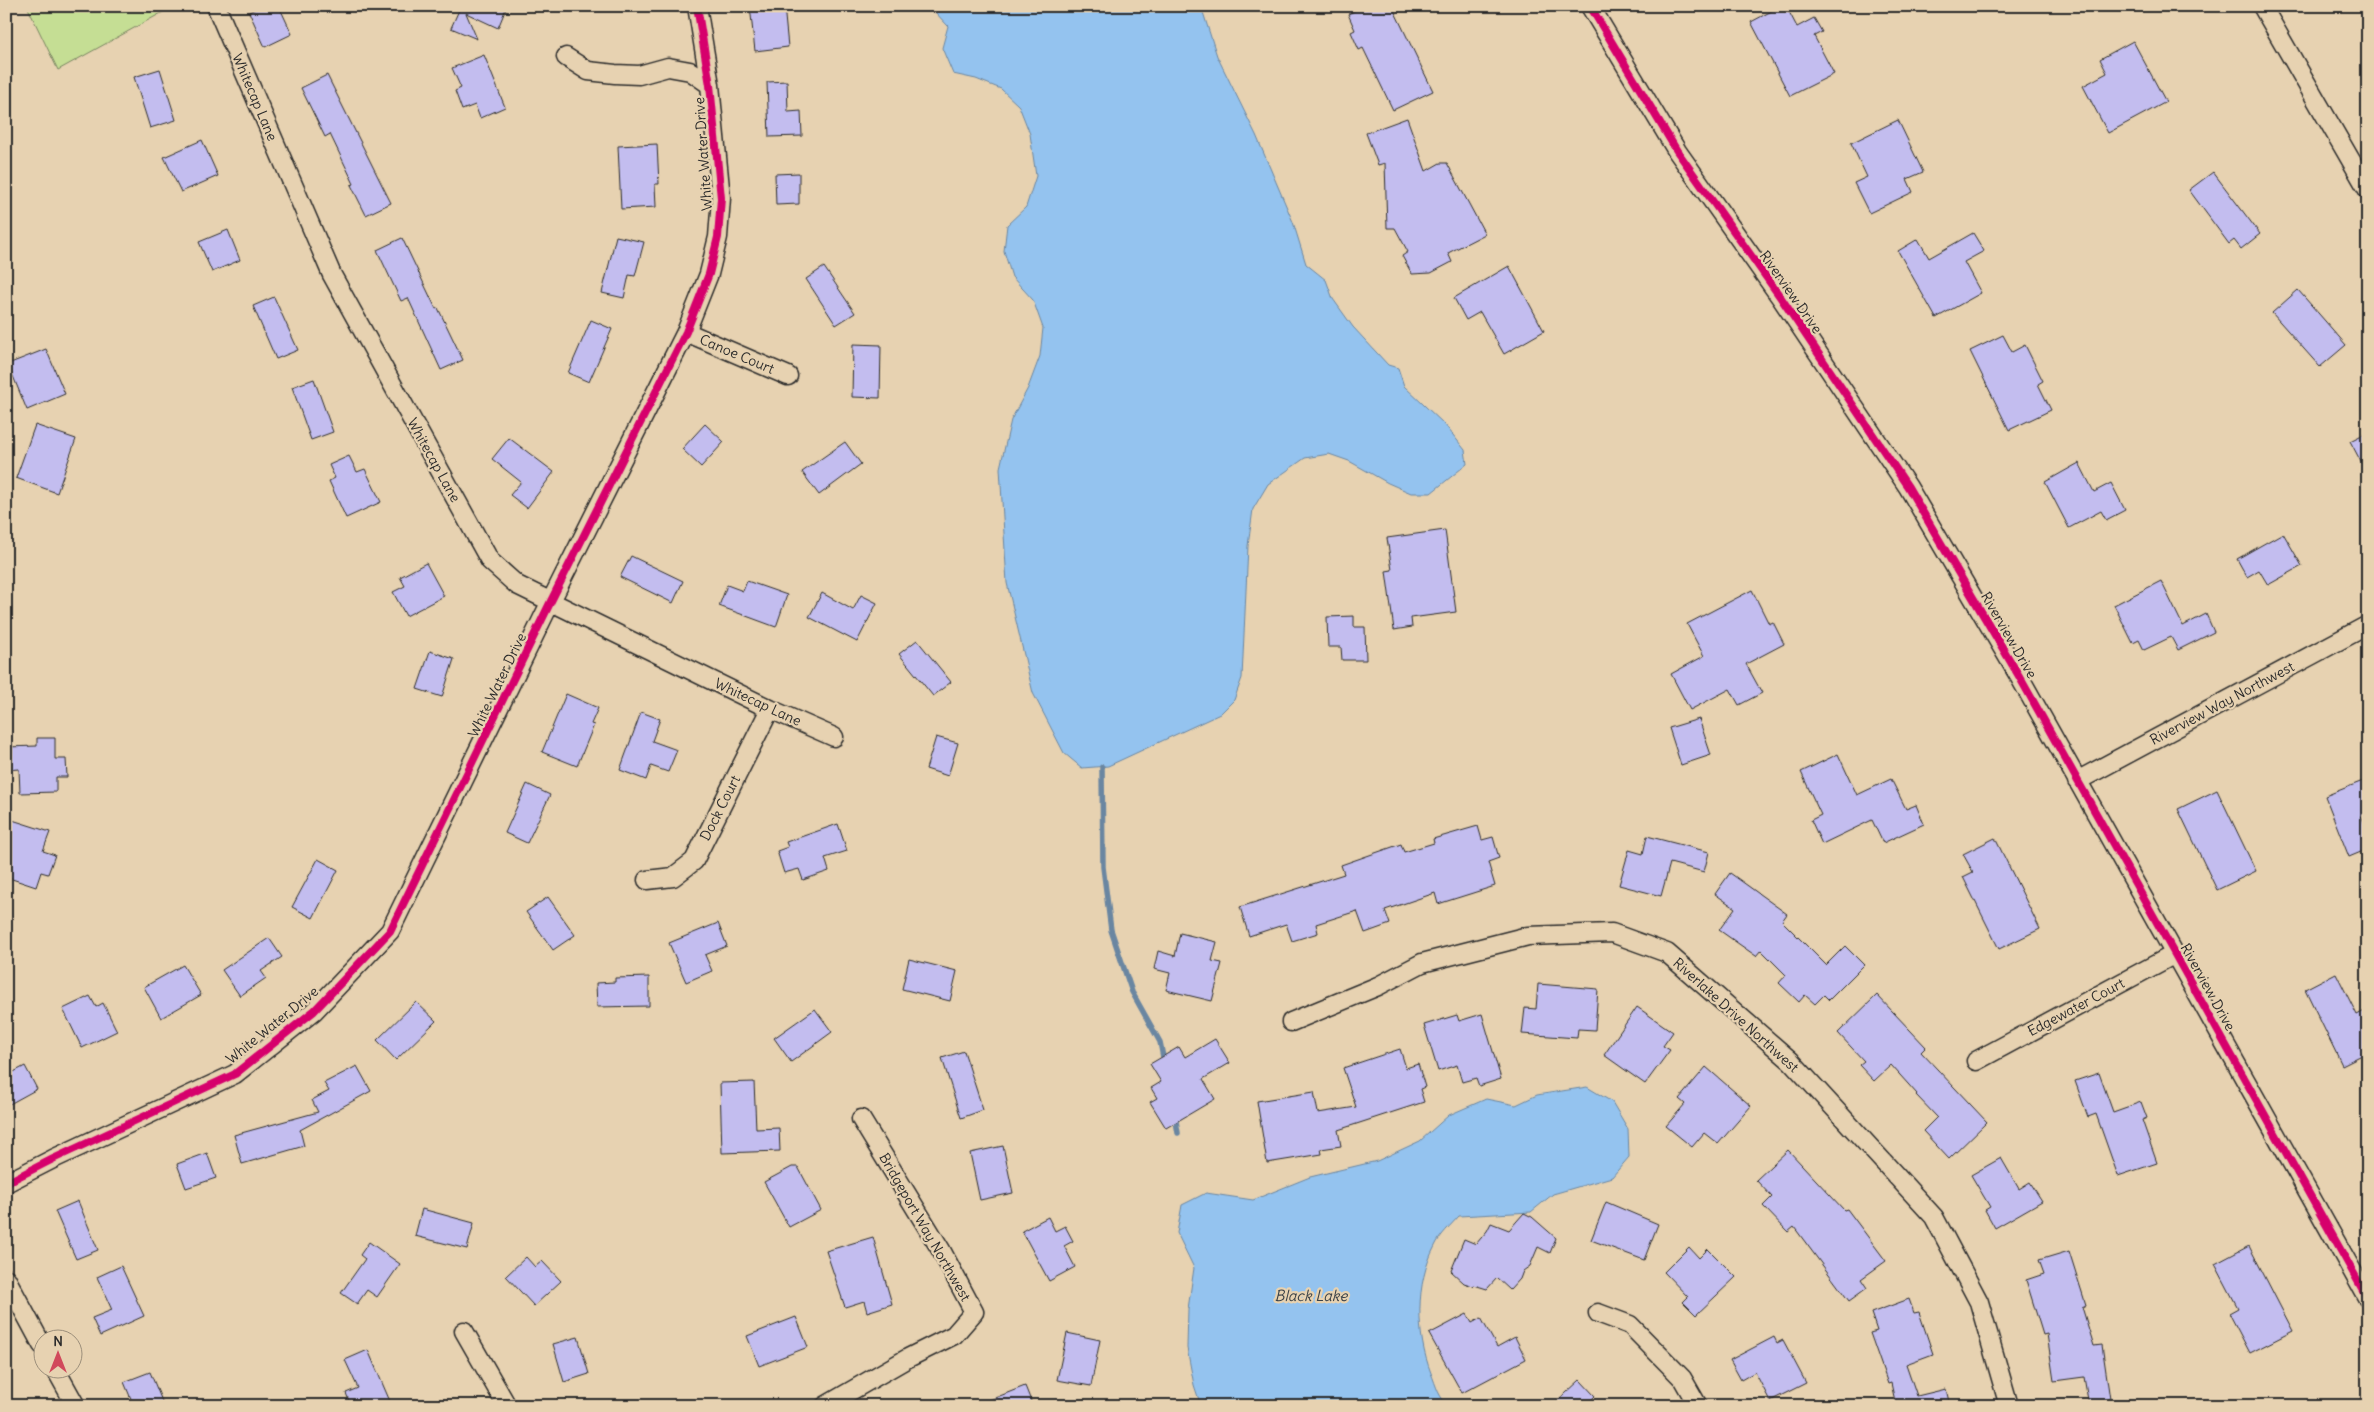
<svg xmlns="http://www.w3.org/2000/svg" width="2374" height="1412" font-family="Delius,sans-serif">
<style>
.green{fill:#c5de94;stroke:#788460}
.water{fill:#94c3ef;stroke:#6a86a1}
.lines{fill:none;stroke-linecap:round;stroke-linejoin:round}
.stream{stroke:#6a86a1;stroke-width:5.5}
.building{fill:#c3bdef;stroke:#2b2b2b}
.minor-casing{stroke:#2b2b2b;stroke-width:21}
.minor{stroke:#e7d2b1;stroke-width:18}
.cycleway-casing{stroke:#e7d2b1;stroke-width:11}
.cycleway{stroke:#d6006c;stroke-width:8}
.labels{text-anchor:middle;stroke-width:4.5;stroke-linejoin:round;paint-order:stroke}
.street-label{font-size:14px;fill:#2b2b2b;stroke:#e7d2b1}
.water-label{font-size:15px;font-style:italic;fill:#3b4248;stroke:#e7d2b1}
</style>
<rect width="100%" height="100%" fill="#e7d2b1"/>
<filter id="ink" filterUnits="userSpaceOnUse"><feTurbulence type="fractalNoise" baseFrequency=".02" numOctaves="2"/><feDisplacementMap in="SourceGraphic" scale="10" xChannelSelector="R" yChannelSelector="G"/><feConvolveMatrix kernelMatrix="1 2 1 2 8 2 1 2 1" color-interpolation-filters="sRGB"/></filter>
<g filter="url(#ink)">
<path class="green" d="M27 6H174L58 70Z"/>
<path class="water" d="M924 6H1201L1217 56 1256 135 1293 222 1306 264 1326 280 1333 299 1353 327 1388 365 1398 368 1404 386 1445 425 1465 450 1467 464 1431 493H1411L1388 483 1349 461 1329 454 1305 458 1268 484 1253 509 1248 546 1242 678 1234 700 1220 714 1108 766 1082 768 1064 753 1033 693 1007 583 1000 468 1011 420 1028 388 1040 356 1043 328 1033 300 1012 277 1004 251 1007 225 1026 207 1036 176 1030 134 1019 106 1001 89 976 79 953 74 942 48 948 26 934 11Z
M1587 1087 1612 1102 1628 1129 1629 1157 1612 1177 1553 1194 1531 1212 1459 1216C1451 1225 1440 1235 1435 1246 1415 1284 1416 1334 1431 1373 1436 1385 1439 1400 1450 1406H1201L1194 1385 1187 1348 1188 1309 1194 1268 1177 1233 1182 1205 1206 1193 1253 1200 1310 1177 1377 1161 1420 1141 1449 1115 1486 1099 1516 1105 1537 1095Z"/>
<g class="lines">
<path class="stream" d="M1102 767 1103 867 1111 930 1132 992 1160 1042 1164 1062
M1175 1115 1178 1133"/>
</g>
<path class="building" d="M261 6H279L292 34 265 47 249 12Z
M451 6H507L498 28 466 13 477 39 451 28 459 10Z
M750 6H784L788 47 755 51Z
M1365 6H1392L1433 91 1393 110 1363 48 1359 50 1351 32 1355 30 1348 14Z
M1781 6H1786L1797 27 1814 18 1822 32 1814 36 1834 74 1790 96 1751 22Z
M2133 41 2166 102 2108 133 2083 86 2107 73 2100 59Z
M484 55 505 107 480 118 475 105 462 110 455 91 461 88 452 68Z
M160 69 176 120 150 128 134 77Z
M327 75 391 203 366 215 351 185 354 184 330 134 325 137 301 88Z
M787 81 788 112 801 111 802 136 769 137 767 82Z
M1407 118 1426 171 1440 163H1447L1485 234 1448 253 1452 262 1431 273 1412 274 1402 256 1408 252 1395 228H1387L1385 163 1378 165 1366 133Z
M1898 120 1923 172 1907 179 1913 192 1869 213 1854 183 1867 177 1851 143Z
M202 140 218 176 181 192 164 157Z
M657 144 659 184H655L656 207 621 209 618 146Z
M2213 172 2260 234 2241 249 2234 240 2229 244 2189 190Z
M799 173V204L776 205 775 174Z
M228 230 240 260 212 272 199 242Z
M1973 233 1984 251 1964 262 1981 293 1936 318 1898 251 1918 239 1929 258Z
M616 236 644 242 635 276 629 275 624 298 602 293Z
M402 238 436 309 438 308 463 360 441 370 408 298 401 301 377 250Z
M1509 266 1544 331 1504 354 1480 312 1466 320 1454 298Z
M824 267 855 313 836 325 806 279Z
M2298 290 2346 345 2320 367 2272 313Z
M274 297 298 350 276 359 253 306Z
M591 320 612 329 589 382 568 373Z
M2003 335 2012 352 2025 345 2043 381 2038 384 2051 410 2009 430 1970 351Z
M853 344 881 345 880 398 852 397Z
M46 349 65 394 27 410 8 364Z
M314 379 333 432 311 440 292 387Z
M705 424 724 442 701 467 682 449Z
M35 425 76 439 57 493 16 478Z
M2368 432V475L2350 441Z
M509 438 554 472 527 508 510 495 521 482 492 459Z
M845 442 861 464 819 495 802 472Z
M349 456 357 472 365 469 381 502 346 518 329 481 335 478 329 465Z
M2079 463 2094 492 2111 483 2125 510 2106 520 2101 511 2069 528 2045 482Z
M1445 530 1456 612 1411 618 1412 627 1394 630 1386 571 1392 570 1387 538Z
M2283 533 2302 566 2268 585 2259 570 2247 577 2237 559Z
M631 556 683 581 673 603 620 577Z
M426 563 444 596 406 616 393 592 405 586 400 577Z
M747 581 787 595 776 627 719 606 727 585 743 591Z
M2161 581 2183 626 2206 614 2214 632 2178 650 2171 637 2144 650 2139 640 2133 643 2114 605Z
M1752 590 1769 624 1773 622 1784 644 1746 664 1762 693 1739 705 1730 689 1690 710 1671 674 1704 656 1687 624Z
M822 593 853 610 861 595 877 603 857 642 809 617Z
M1354 616V627H1365L1366 660H1342L1341 647H1328L1327 617Z
M917 640 951 682 933 696 899 654Z
M430 651 454 659 442 697 417 689Z
M566 694 598 708 591 724 594 725 577 766 542 752Z
M641 712 660 719 652 741 677 750 668 772 651 766 646 780 620 770Z
M1699 719 1711 755 1681 765 1669 728Z
M936 737 958 743 948 776 926 769Z
M37 738H55V759H66L67 777H56V792L20 793 19 769 6 770V747L37 746Z
M1838 754 1857 795 1891 779 1906 809 1916 805 1924 824 1883 843 1872 820 1822 844 1811 820 1821 815 1801 772Z
M2368 779V813L2361 815 2368 833V849L2349 857 2325 796Z
M527 784 550 795 527 843 505 833Z
M2217 790 2256 871 2217 890 2178 809Z
M6 818 50 832 43 851 55 855 48 874 41 872 36 887 6 877Z
M838 824 847 851 825 858 829 871 803 880 799 869 784 873 777 851 788 847 786 842Z
M1478 826 1482 840 1493 837 1499 858 1488 862 1495 886 1438 904 1435 893 1385 910 1390 924 1365 933 1357 911 1316 924 1318 933 1292 941 1286 924 1249 936 1240 907 1344 874 1341 865 1401 844 1404 852 1434 843 1433 839Z
M1647 836 1709 852 1704 872 1670 863 1661 896 1619 885 1629 850 1643 854Z
M1995 838 2040 929 1999 949 1963 877 1973 872 1963 854Z
M318 859 338 870 313 918 292 907Z
M1730 873 1787 914 1782 921 1826 965 1845 946 1864 965 1829 1000 1824 995 1815 1004 1805 995 1799 1002 1779 983 1786 975 1761 950 1756 956 1719 930 1735 908 1715 894Z
M548 897 575 935 553 950 526 912Z
M718 923 727 946 705 955 712 971 686 982 669 943Z
M1180 933 1217 942 1212 961 1222 963 1212 1001 1166 990 1170 973 1154 969 1158 951 1175 956Z
M269 938 282 957 261 971 266 978 240 996 222 970Z
M909 959 957 971 950 1001 902 989Z
M183 965 201 995 161 1018 144 987Z
M2336 973 2357 1015 2368 1009V1052L2342 1065 2305 989Z
M649 977V1006L597 1007 596 983 615 982V978Z
M1538 984 1598 989 1595 1030 1578 1029 1577 1038 1522 1034 1525 1008 1536 1009Z
M1877 995 1926 1047 1921 1052 1987 1122 1949 1159 1923 1131 1937 1117 1916 1095 1917 1094 1891 1065 1874 1081 1859 1065 1864 1061 1838 1033Z
M90 996 96 1007 103 1003 117 1031 82 1048 63 1009Z
M416 1002 436 1021 396 1060 377 1040Z
M1637 1007 1673 1032 1663 1046 1670 1050 1645 1084 1604 1055Z
M815 1009 832 1032 791 1062 774 1038Z
M1482 1014 1501 1079 1479 1086 1476 1078 1462 1082 1457 1065 1438 1071 1424 1025 1457 1015 1459 1021Z
M1215 1039 1230 1063 1203 1079 1215 1099 1166 1128 1150 1102 1157 1098 1151 1088 1161 1082 1150 1064 1179 1047 1185 1057Z
M1400 1049 1406 1068 1418 1064 1425 1087 1420 1089 1424 1102 1338 1130 1341 1146 1321 1149 1322 1154 1267 1163 1257 1101 1314 1092 1318 1113 1356 1107 1343 1068Z
M964 1051 983 1110 961 1118 942 1058Z
M25 1066 37 1089 6 1106V1076Z
M357 1066 371 1091 300 1130 304 1146 242 1164 234 1135 318 1112 312 1100 329 1091 324 1083Z
M1706 1067 1751 1106 1718 1144 1704 1133 1692 1147 1666 1126 1685 1104 1679 1099Z
M2099 1073 2113 1112 2141 1102 2147 1118 2142 1120 2157 1163 2118 1176 2096 1114 2088 1117 2075 1081Z
M754 1082 756 1129 779 1128 780 1151 722 1153 720 1083Z
M1003 1146 1013 1193 980 1200 970 1153Z
M1788 1150 1844 1210 1847 1209 1886 1261 1861 1279 1867 1288 1849 1301 1794 1227 1788 1232 1763 1206 1772 1197 1756 1180Z
M207 1153 216 1178 186 1188 177 1164Z
M2001 1158 2019 1189 2030 1182 2042 1201 1995 1228 1985 1210 1990 1207 1971 1175Z
M792 1167H798L821 1210 789 1227 764 1182Z
M78 1201 98 1250 76 1259 55 1211Z
M1606 1202 1658 1224 1644 1260 1591 1240Z
M422 1209 474 1223 467 1249 415 1236Z
M1524 1213 1532 1217 1556 1238 1550 1253 1538 1247 1530 1266 1523 1271 1520 1279 1510 1290 1497 1278 1487 1289 1474 1285 1473 1286 1464 1283 1451 1271 1464 1239 1476 1244 1487 1231 1491 1223 1509 1230Z
M1048 1217 1055 1231 1065 1226 1073 1241 1064 1246 1075 1267 1049 1281 1022 1231Z
M873 1237 892 1304 867 1312 864 1301 845 1307 826 1251Z
M369 1242 400 1264 377 1297 367 1290 357 1304 341 1293 365 1259 360 1255Z
M2249 1246 2293 1331 2250 1353 2229 1313 2238 1308 2215 1264Z
M1689 1247 1699 1258 1708 1249 1736 1277 1696 1315 1683 1302 1688 1297 1664 1272Z
M2069 1251 2086 1305 2082 1307 2094 1346 2102 1345 2111 1406H2089L2084 1377 2054 1381 2047 1334 2043 1335 2026 1280 2044 1274 2039 1260Z
M526 1257 535 1267 542 1261 561 1281 534 1306 506 1276Z
M121 1266 144 1316 100 1336 92 1318 112 1310 97 1277Z
M1909 1299 1914 1313 1919 1312 1933 1354 1906 1364 1917 1396 1946 1389 1950 1406H1896L1891 1383 1888 1384 1870 1333 1877 1331 1871 1313Z
M1467 1314 1472 1323 1481 1318 1497 1347 1515 1337 1526 1359 1462 1393 1429 1334Z
M796 1317 808 1347 759 1366 747 1336Z
M1067 1333 1100 1340 1091 1386 1057 1380Z
M578 1337 589 1374 564 1382 553 1344Z
M1774 1337 1777 1343 1783 1340 1806 1383 1770 1401 1755 1372 1741 1380 1730 1360Z
M368 1350 392 1406H351L346 1393 358 1388 345 1360Z
M150 1372 164 1406H134L124 1382Z
M1580 1380 1595 1396 1585 1406H1552Z
M1025 1386 1033 1406H978L977 1405Z"/>
<g class="lines">
<defs>
<path id="minor" d="M216 6 332 275 490 561 517 585 770 709 834 737
M1590 6 1677 151 1781 298 1908 487 2019 676 2368 1299
M2262 6 2368 190
M566 57 588 71 615 74 639 75 668 67 690 71 710 85
M686 332 788 376
M2077 781 2368 625
M647 880 673 877 694 861 770 709
M1291 1022 1378 986 1422 963 1528 936 1612 933 1667 953 1791 1061 1934 1217 1979 1302 2009 1406
M1976 1061 2175 954
M6 1183 53 1159 235 1074 314 1011 390 931 551 601 686 332 709 274 718 237 721 198 710 85 697 6
M6 1278 42 1345
M1598 1313 1630 1325 1682 1378 1698 1406
M464 1331 507 1406
M56 1370 76 1406
M825 1406 908 1358 954 1335 974 1312 941 1250 861 1119"/>
</defs>
<use href="#minor" class="minor-casing"/>
<use href="#minor" class="minor"/>
<defs>
<path id="cycleway" d="M1590 6 1677 151 1781 298 1908 487 2019 676 2368 1299
M6 1183 53 1159 235 1074 314 1011 390 931 551 601 686 332 709 274 718 237 721 198 710 85 697 6"/>
</defs>
<use href="#cycleway" class="cycleway-casing"/>
<use href="#cycleway" class="cycleway"/>
</g>
</g>
<g class="labels">
<g class="street-label">
<text transform="translate(255 97) rotate(67)" y="5">Whitecap Lane</text>
<text transform="translate(703 154) rotate(-94)" y="5">White Water Drive</text>
<text transform="translate(1791 292) rotate(55)" y="5">Riverview Drive</text>
<text transform="translate(737 354) rotate(23)" y="5">Canoe Court</text>
<text transform="translate(434 460) rotate(61)" y="5">Whitecap Lane</text>
<text transform="translate(2009 635) rotate(60)" y="5">Riverview Drive</text>
<text transform="translate(497 685) rotate(-64)" y="5">White Water Drive</text>
<text transform="translate(758 702) rotate(25)" y="5">Whitecap Lane</text>
<text transform="translate(2222 703) rotate(-28)" y="5">Riverview Way Northwest</text>
<text transform="translate(720 808) rotate(-63)" y="5">Dock Court</text>
<text transform="translate(2208 987) rotate(61)" y="5">Riverview Drive</text>
<text transform="translate(2076 1007) rotate(-28)" y="5">Edgewater Court</text>
<text transform="translate(1736 1015) rotate(42)" y="5">Riverlake Drive Northwest</text>
<text transform="translate(272 1025) rotate(-39)" y="5">White Water Drive</text>
<text transform="translate(925 1227) rotate(60)" y="5">Bridgeport Way Northwest</text>
</g>
<g class="water-label">
<text x="1311" y="1301">Black Lake</text>
</g>
</g>
<rect width="2374" height="1412" fill="none" stroke="#e7d2b1" stroke-width="25"/>
<rect x="12" y="12" width="2349" height="1387" fill="none" stroke="#2b2b2b" stroke-width="2" filter="url(#ink)"/>
<g transform="translate(58 1354)"><circle r="24" fill="#e7d2b1" stroke="#9c8f7b"/>
<path d="M0-4L9 19L0 12L-9 19Z" fill="#d1495b"/>
<text y="-8" font-size="14" font-weight="bold" text-anchor="middle" fill="#2b2b2b">N</text>
</g>
</svg>
